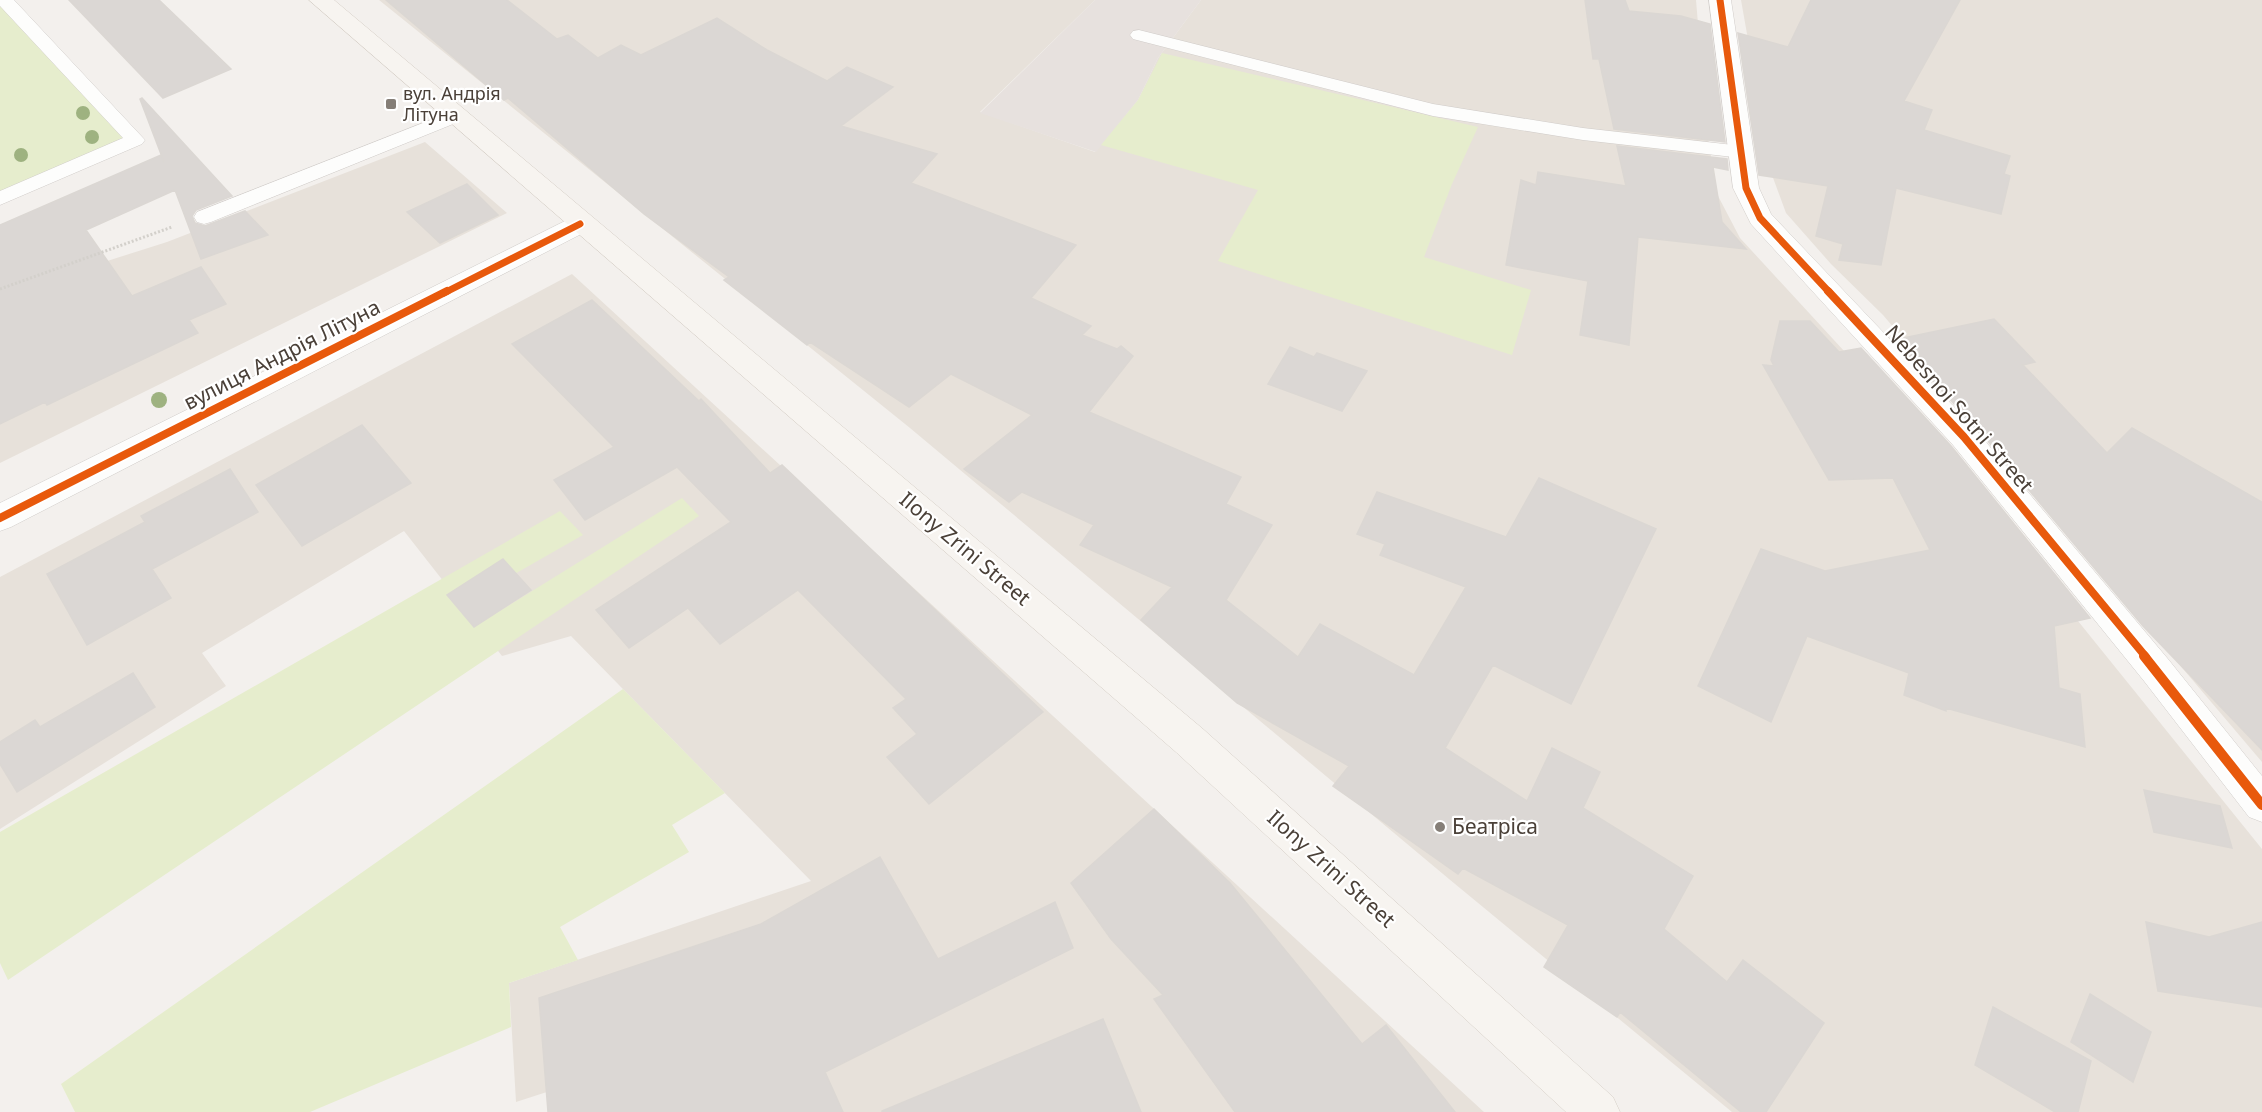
<svg xmlns="http://www.w3.org/2000/svg" width="2262" height="1112" font-family="'Noto Sans',sans-serif">
<style>
.residential{fill:#e7e1da}
.industrial{fill:#e7e1de}
.green{fill:#e6edcd}
.building{fill:#dbd7d4;stroke:#dbd7d3;stroke-width:1.5}
.lines{fill:none;stroke-linecap:round;stroke-linejoin:round}
.lane-casing{stroke:#d0ccc9;stroke-width:1}
.street-casing{stroke:#d0ccc9;stroke-width:1}
.secondary-casing{stroke:#d4cdc5;stroke-width:1}
.path{stroke:#d3d0cb;stroke-width:3;stroke-dasharray:2 2;stroke-linecap:butt}
.lane{fill:#fdfdfc;fill-rule:evenodd}
.street{fill:#fdfdfc;fill-rule:evenodd}
.secondary{fill:#f7f4f0;fill-rule:evenodd}
.cycleway-far2-casing{stroke:#fff;stroke-width:10}
.cycleway-far1-casing{stroke:#fff;stroke-width:12}
.cycleway-casing{stroke:#fff;stroke-width:14}
.cycleway-far2{stroke:#e8590c;stroke-width:7}
.cycleway-far1{stroke:#e8590c;stroke-width:8}
.cycleway{stroke:#e8590c;stroke-width:10}
.tree{fill:#9eb280}
.poi-dot{fill:#857e77;stroke:#fff;stroke-width:2}
.labels{text-anchor:middle;stroke-width:4.5;stroke-linejoin:round;paint-order:stroke}
.far-poi-label{font-size:18px;fill:#4a4038;stroke:#fff;text-anchor:start}
.street-label{font-size:21px;fill:#4a4038;stroke:#fff}
.poi-label{font-size:21px;fill:#4a4038;stroke:#fff;text-anchor:start}
</style>
<rect width="100%" height="100%" fill="#f3f0ed"/>
<path class="residential" d="M379 0H1095L980 112 1095 152 1138 100 1158 58 1201 0H1696L1707 131 1717 194 1740 238 1973 491 2262 849V1112H1732L1449 879 910 428Z
M1741 0H2262V762L1883 315 1831 264 1786 213 1772 175Z
M425 142 507 213 0 463V295L167 242Z
M572 274 1484 1112H634L627 1066 516 1102 509 983 811 881 571 636 502 656 404 531 202 653 226 686 0 829V577Z"/>
<path class="industrial" d="M1095 0H1201L1158 58 1138 100 1096 152 980 113Z"/>
<path class="green" d="M0 0H4L135 140 0 199Z
M1162 53 1478 127 1452 184 1424 257 1531 290 1512 355 1218 261 1258 190 1101 145 1138 100Z
M682 498 699 516 8 980 0 963V832L560 511 583 535 457 607 474 627Z
M623 689 725 793 672 825 689 852 560 927 578 960 509 983 511 1027 310 1112H75L61 1084Z"/>
<path class="building" d="M69 0H159L231 69 163 98Z
M386 0H507L557 39 568 35 598 58 621 45 641 55 717 18 767 50 827 81 847 67 893 87 841 126 937 154 911 183 1076 245 1031 298 1091 326 1082 335 1117 349 1121 346 1133 356 1089 412 1241 477 1226 504 1272 525 1226 600 1298 657 1320 624 1414 675 1466 587 1380 555 1385 544 1357 534 1377 492 1506 537 1539 478 1656 529 1571 704 1493 665 1445 748 1527 801 1552 748 1600 772 1583 808 1693 876 1664 929 1727 982 1743 960 1824 1023 1766 1112H1741L1620 1012 1617 1017 1544 967 1568 925 1463 868 1458 874 1333 786 1349 766 1237 703 1141 620 1172 587 1080 545 1094 525 1022 492 1009 502 964 469 1032 415 951 374 909 407 810 342 807 345 724 280 729 277 644 214 508 98 504 100Z
M1585 0H1625L1629 11 1681 16 1710 24 1725 142 1614 129 1599 59H1593Z
M1811 0H1960L1904 101 1932 110 1924 130 2010 156 2004 174 2010 176 2001 214 1896 188 1881 265 1839 260 1843 244 1816 236 1828 186 1759 175 1738 33 1788 47Z
M142 98 232 196 196 210 192 216 195 223 205 226 245 211 268 235 201 259 175 190 86 230 132 296 201 267 226 304 189 320 198 333 47 405 45 402 0 424V225L161 155 164 162 140 99Z
M1617 146 1727 159 1728 170 1713 167 1722 222 1746 249 1638 237 1629 345 1580 335 1588 281 1506 265 1521 180 1536 185 1538 172 1626 186Z
M467 184 498 215 440 243 407 212Z
M592 300 699 401 701 399 770 473 782 465 1043 712 929 804 887 757 917 734 893 708 906 699 798 590 720 644 688 608 629 648 596 610 731 522 677 467 585 520 554 480 614 447 512 344Z
M1994 319 2035 362 2023 365 2107 453 2132 428 2262 502V750L2143 626 1977 428 1894 340Z
M1780 321H1810L1839 352 1861 348 1951 446 2090 618 2054 626 2059 688 2080 694 2085 747 1946 708V711L1904 695 1909 673 1807 636 1771 722 1698 686 1761 549 1825 571 1930 550 1893 478 1829 480 1763 365 1774 366 1771 360Z
M1290 347 1314 357 1317 353 1367 371 1342 411 1268 384Z
M362 425 411 483 302 546 256 485Z
M230 469 258 512 152 569 171 598 87 645 47 574 145 522 141 516Z
M503 559 531 590 474 627 447 595Z
M133 673 155 707 17 792 0 764V742L35 720 40 727Z
M2144 790 2220 806 2232 848 2154 832Z
M1154 809 1230 883 1362 1044 1386 1025 1455 1112H1235L1154 999 1163 995 1111 939 1071 883Z
M880 857 938 959 1055 902 1073 948 825 1072 843 1112H548L539 998 761 924Z
M2146 922 2209 937 2262 922V1007L2158 991Z
M2090 994 2151 1032 2133 1082 2071 1042Z
M1993 1007 2091 1061 2078 1112H2055L1975 1065Z
M1103 1019 1141 1112H882V1111Z"/>
<g class="lines">
<defs>
<path id="lane" d="M0 0H14L145 140 142 144 0 205V191L123 138 0 6Z
M1139 30 1433 104 1583 128 1742 146 1749 148 1752 152 1749 156 1742 158 1583 140 1433 116 1133 39 1130 35 1133 31Z
M456 110 463 112 466 116 463 120 211 222 204 224 197 222 194 217 197 212Z"/>
<path id="street" d="M1709 0H1731L1759 188 1771 214 1975 429 2168 659 2262 776V822L2249 817 2144 681 1953 445 1751 224 1733 188Z
M580 215 589 218 593 224 589 230 11 527 0 531V503L571 218Z"/>
<path id="secondary" d="M309 0H334L1203 729 1613 1097 1620 1112H1566L1177 753Z"/>
</defs>
<use href="#lane" class="lane-casing"/>
<use href="#street" class="street-casing"/>
<use href="#secondary" class="secondary-casing"/>
<path class="path" d="M0 289 172 227"/>
<use href="#lane" class="lane"/>
<use href="#street" class="street"/>
<use href="#secondary" class="secondary"/>
<defs>
<path id="cycleway-far2" d="M1720 0 1746 188 1760 218 1830 293
M444 293 580 224"/>
<path id="cycleway-far1" d="M1828 291 1964 437 2146 657
M0 518 447 291"/>
<path id="cycleway" d="M2144 656 2262 805"/>
</defs>
<use href="#cycleway-far2" class="cycleway-far2-casing"/>
<use href="#cycleway-far1" class="cycleway-far1-casing"/>
<use href="#cycleway" class="cycleway-casing"/>
<use href="#cycleway-far2" class="cycleway-far2"/>
<use href="#cycleway-far1" class="cycleway-far1"/>
<use href="#cycleway" class="cycleway"/>
</g>
<g class="tree">
<circle cx="83" cy="113" r="7"/>
<circle cx="92" cy="137" r="7"/>
<circle cx="21" cy="155" r="7"/>
<circle cx="159" cy="400" r="8"/>
</g>
<g class="poi-dot">
<rect x="385" y="98" width="12" height="12" rx="3"/>
<circle cx="1440" cy="827" r="6"/>
</g>
<g class="labels">
<g class="far-poi-label">
<text x="403" y="100">вул. Андрія<tspan x="403" dy="21">Літуна</tspan></text>
</g>
<g class="street-label">
<text transform="translate(282 355) rotate(-27)" y="7">вулиця Андрія Літуна</text>
<text transform="translate(1959 409) rotate(49)" y="7">Nebesnoi Sotni Street</text>
<text transform="translate(965 549) rotate(40)" y="7">Ilony Zrini Street</text>
<text transform="translate(1331 869) rotate(42)" y="7">Ilony Zrini Street</text>
</g>
<g class="poi-label">
<text x="1452" y="834">Беатріса</text>
</g>
</g>
</svg>
